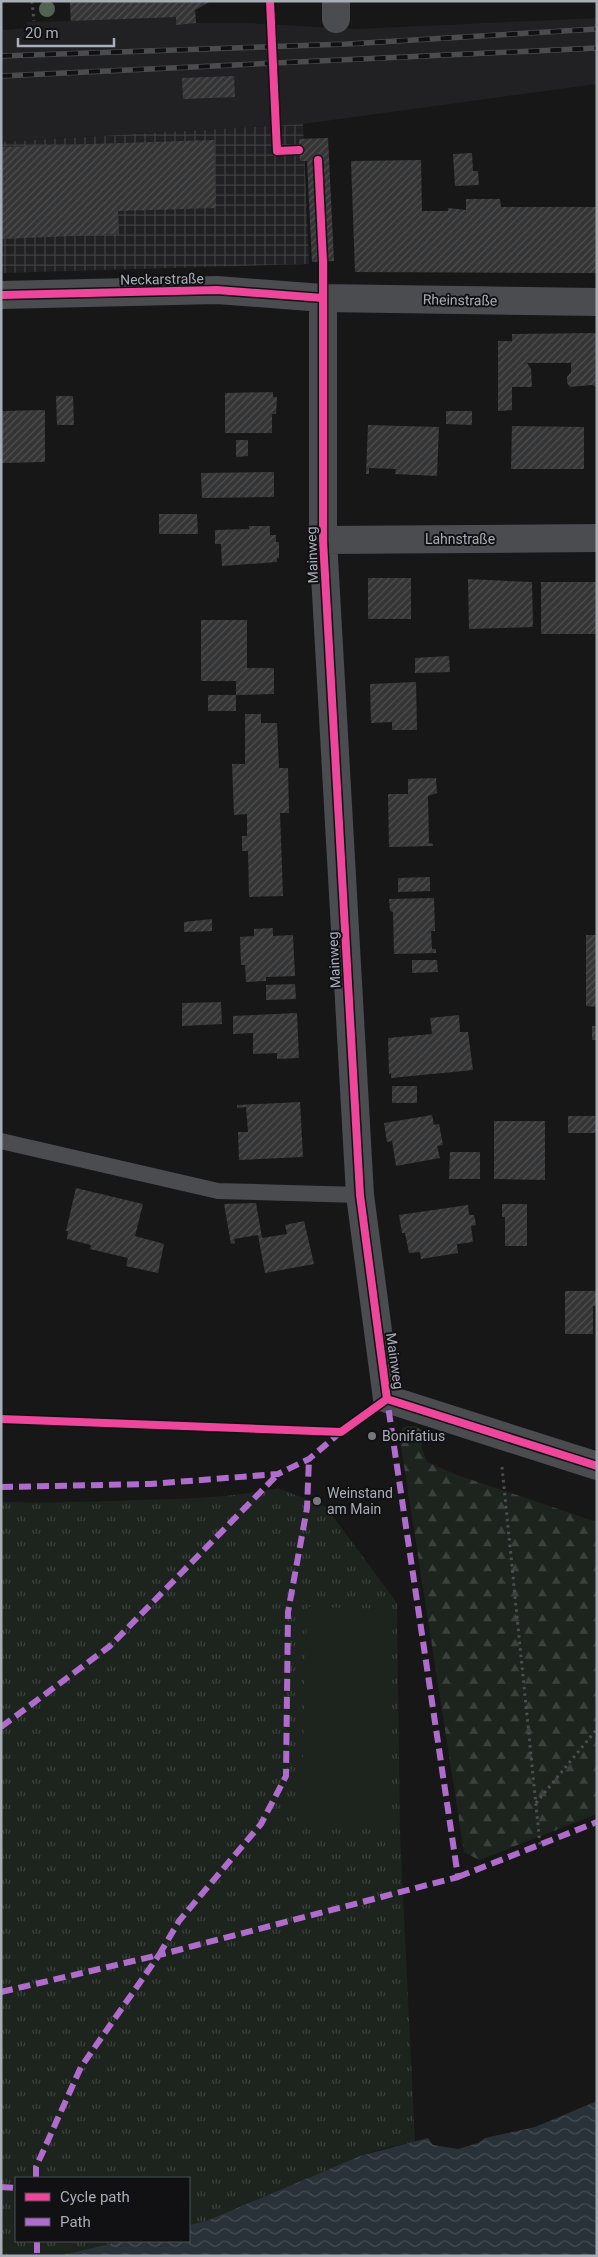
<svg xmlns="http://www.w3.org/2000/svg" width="598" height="2257" font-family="Roboto,sans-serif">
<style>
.built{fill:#212123}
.industrial{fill:url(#industrial-grid)}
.grass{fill:url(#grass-tufts)}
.forest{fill:url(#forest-firs)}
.pitch{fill:#1d241e}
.water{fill:url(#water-waves)}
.building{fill:url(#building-hatch)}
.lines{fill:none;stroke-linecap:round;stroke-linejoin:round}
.path{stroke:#4d4e52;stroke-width:3;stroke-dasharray:2.5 4;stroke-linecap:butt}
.lane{stroke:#4b4c50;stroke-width:16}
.street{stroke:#4b4c50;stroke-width:28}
.rail-casing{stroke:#4b4c4f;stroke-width:5.5}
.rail{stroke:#111113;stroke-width:4;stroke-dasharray:11;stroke-linecap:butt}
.quiet{stroke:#b06ccc;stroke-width:6;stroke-dasharray:12 6;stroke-linecap:butt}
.cycleway-casing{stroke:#111113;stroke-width:11}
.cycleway{stroke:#ed469a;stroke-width:8}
.tree{fill:#506451}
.poi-dot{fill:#757880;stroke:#111113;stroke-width:2}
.labels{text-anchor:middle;stroke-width:4;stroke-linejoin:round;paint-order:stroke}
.street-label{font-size:14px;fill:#a8adb8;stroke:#111113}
.poi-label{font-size:14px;fill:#a8adb8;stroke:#111113;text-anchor:start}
</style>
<defs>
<pattern id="industrial-grid" width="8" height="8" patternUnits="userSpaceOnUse" patternTransform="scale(1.25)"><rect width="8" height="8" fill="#212123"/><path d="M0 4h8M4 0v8" fill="none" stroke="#3e3f41"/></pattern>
<pattern id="grass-tufts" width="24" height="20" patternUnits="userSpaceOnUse" patternTransform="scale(1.25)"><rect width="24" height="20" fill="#1d241e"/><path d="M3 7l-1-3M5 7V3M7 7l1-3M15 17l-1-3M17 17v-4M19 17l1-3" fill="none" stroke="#3b413d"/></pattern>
<pattern id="forest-firs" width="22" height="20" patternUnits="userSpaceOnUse" patternTransform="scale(1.25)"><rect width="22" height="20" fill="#1d241e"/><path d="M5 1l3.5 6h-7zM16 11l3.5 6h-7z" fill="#3b413d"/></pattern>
<pattern id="water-waves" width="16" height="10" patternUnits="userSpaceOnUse" patternTransform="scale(1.25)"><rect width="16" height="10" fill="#2a3239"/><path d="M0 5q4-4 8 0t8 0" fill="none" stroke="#464d54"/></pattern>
<pattern id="building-hatch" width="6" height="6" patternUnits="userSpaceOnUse" patternTransform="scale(1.25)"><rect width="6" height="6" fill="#353536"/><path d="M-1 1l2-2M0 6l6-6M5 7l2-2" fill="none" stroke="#4f5051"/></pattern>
</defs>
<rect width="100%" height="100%" fill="#171717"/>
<path class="built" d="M70 1H211L195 10 196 23H245L355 29 597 18V84L303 124 1 142V13L3 30 27 28V22L70 21Z"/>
<path class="industrial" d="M303 124 309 264 1 273V142Z"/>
<path class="grass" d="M278 1488 326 1507 397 1603 400 1834 415 2142 389 2147 360 2156 209 2220 189 2225V2178H16V2241H122L58 2256H1V1502C47 1503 92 1502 138 1500 186 1499 231 1498 278 1488Z"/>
<path class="forest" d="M407 1426H416L423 1432 424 1438 421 1446 427 1462 457 1475 597 1522V1814L479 1860 464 1852 399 1433 403 1427Z"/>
<path class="pitch" d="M307 1607 393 1609 387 1827 301 1825Z"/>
<path class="water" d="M597 2101V2256H58L122 2241H189V2225L209 2220 360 2156 428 2138 433 2145 458 2149 478 2143 485 2138 535 2127Z"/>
<path class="building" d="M70 1H211L195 10 196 23 176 25V17L71 21Z
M234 76 235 97 183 99 182 78Z
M328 138 334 261 312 262 307 161H300L299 139Z
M214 140 216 208 118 211 119 234 1 239V147Z
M472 153 473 171H478L479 185 455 186 453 154Z
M421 160 422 211H448V208L466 210V199H500L501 207H597V273L355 272 351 161Z
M597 333V387L592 385 570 387 567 383V377L571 372V363H527L531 369 532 387H512V410L498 411V341H512V334Z
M273 392V397H277L276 414H272V433H225V393Z
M56 396H73L74 425H57Z
M45 410V462L1 463V411Z
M446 411H472V425L446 424Z
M368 425 439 427 437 476 395 474 396 469 369 468V474H366Z
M512 426 584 427V469H511Z
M236 440H248V456L236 457Z
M274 472V497L202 498 201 473Z
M159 514H197L198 534H159Z
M249 526H270V535H276V542H279V558H277V562L222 566 221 544H215V530L249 529Z
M368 578H411V619H368Z
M468 579 532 582 533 627 469 629Z
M541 582H597V634H541Z
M201 620H247V668H274V694L236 695V681H201Z
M449 656 450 672 415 673V658Z
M416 682 417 730H392V722L371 723 370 684Z
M208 695H236V711H208Z
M245 714H261V723H277L279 768H288L289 813H280L283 896 249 897 248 851H242V836H247V814L234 815 232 764H245Z
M436 778 437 793 428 796 429 843 433 844V846L389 847 388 794H408V779Z
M430 877V891L398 892V878Z
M434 898 435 931H431L432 949H436V953L394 954 393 912 390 911 389 899Z
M212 919V931L184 932V922Z
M273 928V936L293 935 295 976 266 977V981L246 982 245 965H241L240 937 254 936V929Z
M586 935H597V1007L586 1006Z
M412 960H437L438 972 412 973Z
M295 984 296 999 266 1000V985Z
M221 1002 222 1024 182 1026V1003Z
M297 1013 299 1058 277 1059V1053L253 1054V1033L233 1034V1016Z
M459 1015 460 1032H468L473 1070 391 1078V1073L389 1074 388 1038 432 1034 430 1018Z
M592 1026H597V1040H592Z
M392 1086H417V1103H392Z
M300 1102 303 1157 239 1160 238 1132H248L246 1107 237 1108V1105Z
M432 1115 434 1125 439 1124 443 1145 437 1146 440 1158 396 1166 392 1141 387 1142 384 1123Z
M568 1116H596V1133H568Z
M494 1121H545V1180L494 1179Z
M450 1152H480V1179H449Z
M76 1188 143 1204 135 1236 164 1244 158 1273 126 1266 128 1258 90 1249 91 1245 67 1239 68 1231H66Z
M256 1203 262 1238 287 1234 285 1225 304 1221 314 1264 265 1273 258 1235 234 1239 235 1243 231 1244 224 1204Z
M502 1204H527V1246H505V1217H502Z
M468 1205 469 1215H474L476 1225 471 1226 473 1242 457 1244 458 1253 421 1259 420 1252 409 1253 405 1233H402L399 1215Z
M565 1291H597V1306H593V1334H565Z"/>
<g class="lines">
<path class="path" d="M32 1 34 21
M502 1467 540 1845
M536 1803 597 1729"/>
<path class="lane" d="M1 1141 218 1191 360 1195"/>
<path class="street" d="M336 19V1
M1 295 217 290 323 298 597 302
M323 298V540L360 1195 387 1399 597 1466
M323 540 597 538"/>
<defs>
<path id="rail" d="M1 56 347 44 597 29
M1 76 597 48"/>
</defs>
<use href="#rail" class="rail-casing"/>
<use href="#rail" class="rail"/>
<path class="quiet" d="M1 1487 150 1484 278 1474 309 1459 342 1431
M1 1727 110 1646 278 1474
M458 1877 597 1822
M1 1992 159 1955 179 1921 261 1824 286 1776 288 1612 307 1508 309 1459
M36 2178V2167L81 2067 159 1955 458 1877 387 1399 385 1401
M1 2187 16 2188
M37 2241V2256"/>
<defs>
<path id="cycleway" d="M270 1 277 151 299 150
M318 160 323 261V540L360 1195 387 1399
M1 295 217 290 323 298
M387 1399 597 1466
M1 1419 341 1432 387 1399"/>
</defs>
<use href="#cycleway" class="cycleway-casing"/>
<use href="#cycleway" class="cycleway"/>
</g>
<circle class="tree" cx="47" cy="9" r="8"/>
<g class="poi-dot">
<circle cx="372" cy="1436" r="5"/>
<circle cx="317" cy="1501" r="5"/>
</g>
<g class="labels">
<g class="street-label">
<text transform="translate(162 279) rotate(-1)" y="5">Neckarstraße</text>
<text transform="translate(460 300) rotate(1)" y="5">Rheinstraße</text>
<text x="460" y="544">Lahnstraße</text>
<text transform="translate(312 555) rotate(-92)" y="5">Mainweg</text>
<text transform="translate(334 960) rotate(-93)" y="5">Mainweg</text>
<text transform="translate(395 1361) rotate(82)" y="5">Mainweg</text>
</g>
<g class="poi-label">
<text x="382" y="1441">Bonifatius</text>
<text x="327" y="1498">Weinstand<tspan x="327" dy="16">am Main</tspan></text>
</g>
</g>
<rect width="598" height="2257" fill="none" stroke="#a8adb8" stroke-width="5"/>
<rect x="15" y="2177" width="175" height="65" fill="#111113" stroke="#4d4f55"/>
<rect x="25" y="2193" width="25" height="8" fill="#ed469a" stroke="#4d4f55"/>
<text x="60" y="2202" font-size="15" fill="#a8adb8">Cycle path</text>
<rect x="25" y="2218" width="25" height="8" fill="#b06ccc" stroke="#4d4f55"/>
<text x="60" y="2227" font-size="15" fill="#a8adb8">Path</text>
<path d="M18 38v8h96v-8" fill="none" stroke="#a8adb8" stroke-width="2.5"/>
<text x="25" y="38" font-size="15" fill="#a8adb8" stroke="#111113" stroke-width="4" paint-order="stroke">20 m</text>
</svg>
